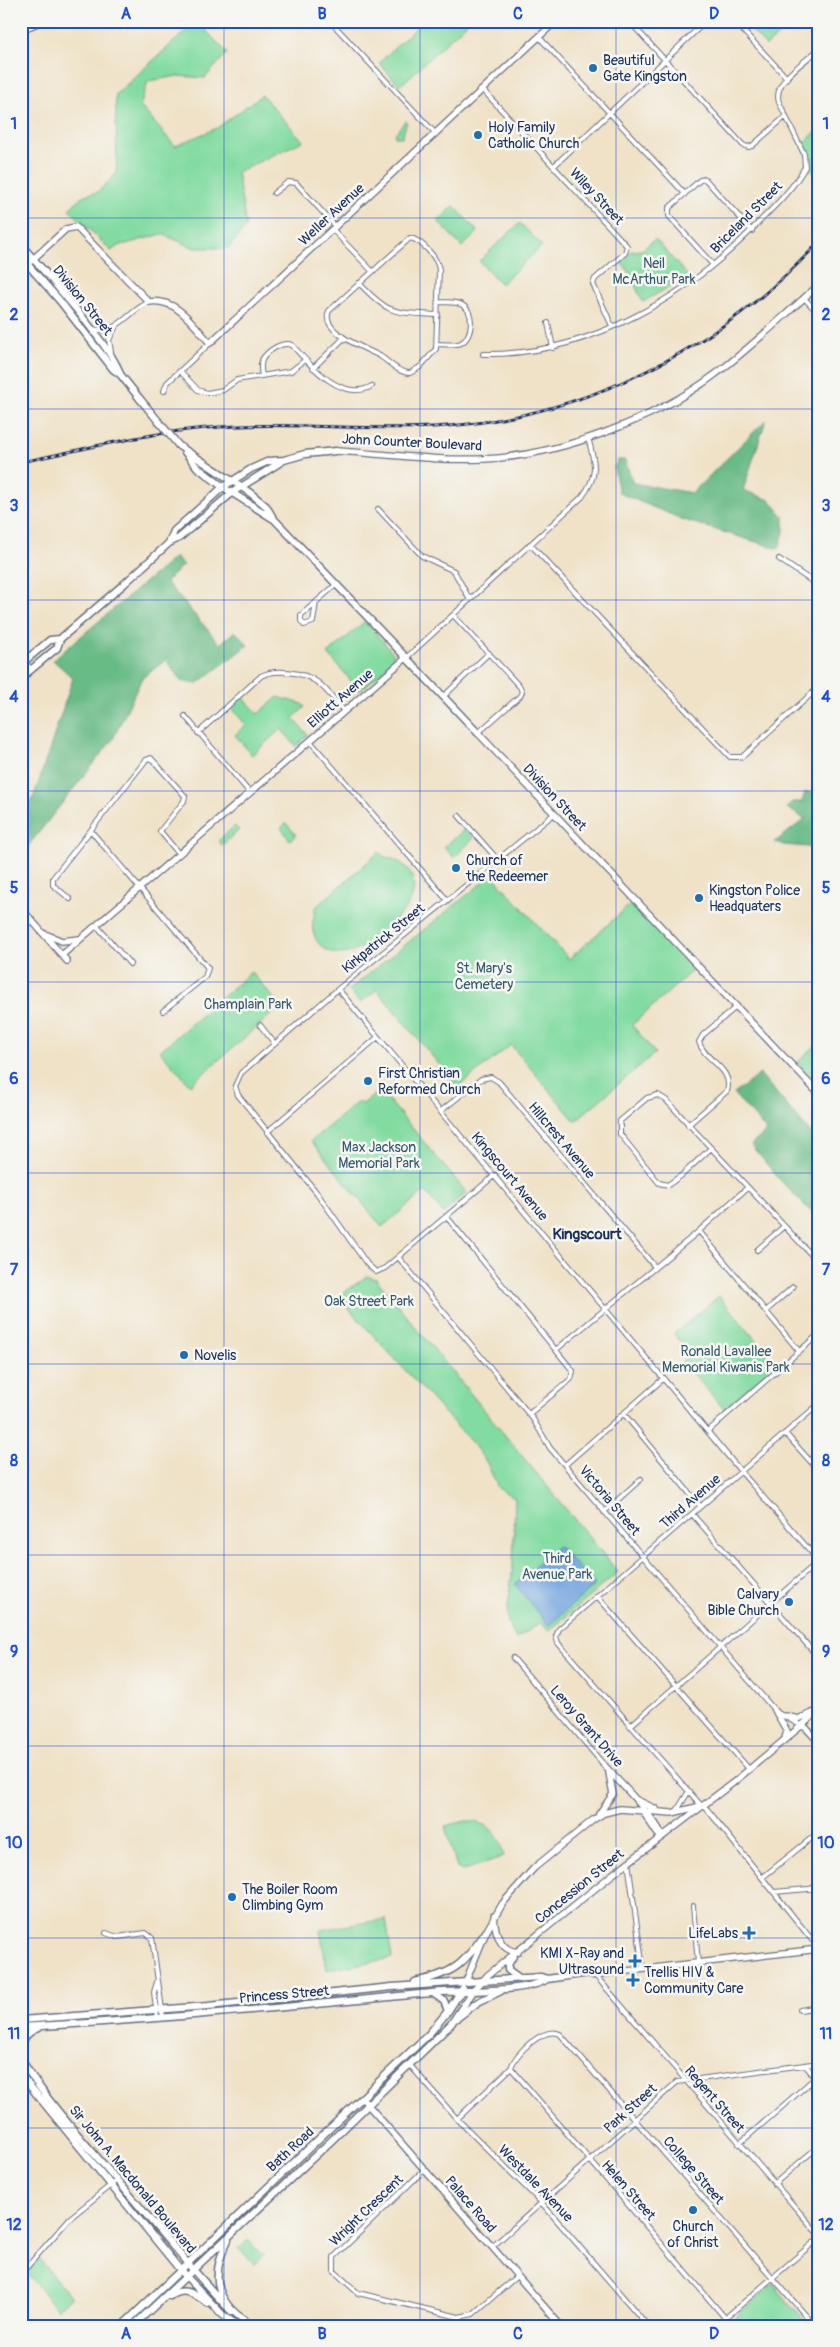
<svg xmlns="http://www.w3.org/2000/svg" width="840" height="2347" font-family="Pangolin,sans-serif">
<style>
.green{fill:#82dba0;stroke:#4e857f}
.forest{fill:#69bb86;stroke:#427572}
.water{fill:#74a5df;stroke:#486a9e}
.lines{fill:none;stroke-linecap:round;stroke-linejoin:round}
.street-casing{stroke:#656e83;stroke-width:6}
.secondary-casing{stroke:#656e83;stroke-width:8}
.primary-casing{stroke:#656e83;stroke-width:9}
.street{stroke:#fff;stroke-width:4}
.secondary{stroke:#fff;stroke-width:5.5}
.primary{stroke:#fff;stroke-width:6}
.rail-casing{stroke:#1b2f5e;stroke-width:3}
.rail{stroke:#f6f6f2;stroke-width:1;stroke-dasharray:4;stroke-linecap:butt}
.primary-bridge-casing{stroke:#656e83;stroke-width:9;stroke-linecap:butt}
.primary-bridge{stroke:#fff;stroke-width:6}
.grid{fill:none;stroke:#1d4ed8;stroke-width:1;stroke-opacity:0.55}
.poi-dot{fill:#1f6fb2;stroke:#f6f6f2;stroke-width:2}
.labels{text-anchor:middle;stroke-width:5;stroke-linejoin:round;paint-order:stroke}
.poi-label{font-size:14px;fill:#1b2f5e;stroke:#f6f6f2;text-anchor:start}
.street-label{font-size:14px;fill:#1b2f5e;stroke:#f6f6f2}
.park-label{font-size:14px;fill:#355a6e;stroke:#f6f6f2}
.neighbourhood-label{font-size:15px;font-weight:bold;fill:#1b2f5e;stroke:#f6f6f2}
.neatline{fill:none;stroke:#1d4ed8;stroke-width:2}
.grid-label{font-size:16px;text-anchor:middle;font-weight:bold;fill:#1d4ed8}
</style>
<rect width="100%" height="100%" fill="#f6f6f2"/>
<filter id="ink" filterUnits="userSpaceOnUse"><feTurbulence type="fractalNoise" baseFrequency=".02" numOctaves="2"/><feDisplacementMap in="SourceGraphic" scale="10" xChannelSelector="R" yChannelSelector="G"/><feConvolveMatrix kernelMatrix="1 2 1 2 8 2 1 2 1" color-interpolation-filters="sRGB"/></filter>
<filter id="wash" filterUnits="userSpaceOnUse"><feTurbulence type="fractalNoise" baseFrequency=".0096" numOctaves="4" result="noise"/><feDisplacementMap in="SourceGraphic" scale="20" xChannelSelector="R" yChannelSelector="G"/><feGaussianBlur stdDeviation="1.12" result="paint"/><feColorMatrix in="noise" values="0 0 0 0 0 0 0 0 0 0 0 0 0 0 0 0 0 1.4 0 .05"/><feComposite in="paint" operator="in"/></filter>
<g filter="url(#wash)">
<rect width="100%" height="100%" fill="#efe2c7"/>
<path class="green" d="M197 21 227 53 205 78 178 76 148 81 140 106 175 146 217 128 262 95 303 141 237 172 246 226 229 248H195L162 234 118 246 111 251 69 209 84 195 98 192 116 174C118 147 115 121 116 94Z
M423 21H469L400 86 379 63Z
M743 21H795L766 46Z
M405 121 407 122 402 137H395V134Z
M819 130V176L807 168 808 158 802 144Z
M454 206 478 232 462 247 438 221Z
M520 223 542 246 501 284 479 261Z
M655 239 688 276 643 302 627 269 621 263 631 251 642 250Z
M365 621 393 653V662L360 691 328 654Z
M243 697 258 714 278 697 302 704 305 707 293 718 308 735 296 746 281 729 252 755 235 735 246 725 231 707Z
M286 823 296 835 290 840 281 828Z
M235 826 239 830 222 845 218 841Z
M466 828 474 838 454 858 444 847Z
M379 852C385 859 389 857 397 861 418 871 417 892 406 909 386 927 354 968 325 949 319 945 314 938 313 930 311 922 316 914 315 908Z
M492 875 569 959 632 903 693 970 632 1025 655 1053 575 1121 511 1045 458 1087 377 990 360 1003 349 990Z
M251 972 281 1006 190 1085 160 1051Z
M819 1042V1083L797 1063Z
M380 1090 467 1193 443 1213 425 1191 382 1227 311 1141 359 1101 363 1104Z
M367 1276 376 1279 618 1572 549 1631 540 1623 516 1639 508 1623 507 1613 513 1565 515 1498 498 1488 487 1463 473 1444 338 1297Z
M719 1296 776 1364 724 1409 682 1361 690 1353 674 1334Z
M466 1821C490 1823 500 1833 504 1856L462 1871 457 1868 445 1826Z
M386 1919 392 1958 327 1970 320 1930Z
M248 2240 263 2256 255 2264 239 2249Z
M39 2259 71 2297 57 2309 27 2273Z
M773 2284 809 2326H738L732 2319Z"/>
<path class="forest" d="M766 420 743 490 770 500 784 517V532L779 549 684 520 619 493 614 468 618 460H625L633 483 692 493Z
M175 557 183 565 166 582 220 644 235 631 248 645 197 684 181 681 166 660 142 678 113 739 21 855V815L34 796 73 678 53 660Z
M805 792 819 794V848L784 845 775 842 805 819 787 808 792 802H802Z
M760 1074 819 1143V1220L780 1180 751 1145 767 1131 734 1094Z"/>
<path class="water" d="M558 1546 595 1585 548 1626 515 1584Z"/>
</g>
<g filter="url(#ink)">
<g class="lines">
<defs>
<path id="street" d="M330 21 436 134
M629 21 743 145 748 147 752 146 786 116
M734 21 787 78
M539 37 685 194
M483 90 627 246 625 253 595 279 593 284 612 326
M554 166 706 21
M274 193 288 182 296 183 336 227
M333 230 372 271
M410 238C421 240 438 258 439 270L436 349 420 367 410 373C399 373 389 362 380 356 367 349 319 332 329 311Z
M713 265 669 216V208L700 180 705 179 752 231
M359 283C390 316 394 312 438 315
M804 298 819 314
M548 323 553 348
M93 329C117 336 129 310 149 302
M437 344C444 344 454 346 461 343 473 337 475 311 462 305 456 301 445 303 438 302
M111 352 109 340 116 326
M483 354C589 356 690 296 761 220 777 204 794 187 805 167L804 154 779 102C772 81 805 62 819 49
M313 368 344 338
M180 371 198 390 207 393 223 390 237 380 291 371 305 360
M262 376C261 371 260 365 262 360 267 351 282 341 292 345 310 365 342 403 372 386
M164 391 167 383 210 343
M378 509 422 556 454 571 470 600
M530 544 730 757H742L819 687
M779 559 819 586
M316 602 313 622 304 625 301 621V615C313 605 325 594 337 584
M454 616 520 687 522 692 520 696 478 733
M21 658 31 669
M406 658 582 497C599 475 595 462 588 438
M444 696 489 653
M185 716 250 793
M198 733 261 676C275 668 303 672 317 682 327 689 336 702 344 711
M310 741 447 900
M459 816 498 860
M91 831 208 968 205 977 163 1011
M70 899 53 885V878L146 760 151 758 185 796 184 801 160 831 179 854
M97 926 130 964
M338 989 743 1474 819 1561
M260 1025 275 1044
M441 1111 481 1079 491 1077 499 1082 655 1267
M688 1125 727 1091C734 1068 704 1061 699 1042L703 1035 736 1007
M267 1132 378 1037
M710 1149 682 1175 668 1185 659 1183 620 1134V1121L647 1098 658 1095 666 1100 819 1263
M495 1175 385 1268 376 1272 367 1264 317 1193 238 1095 235 1086 241 1073 338 989 554 814
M446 1216 573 1371 571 1379 529 1414
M699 1231 799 1351
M757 1250 783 1227
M398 1257 533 1419 550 1448 776 1712 802 1726
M766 1311 793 1287
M557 1349 699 1231 747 1188
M819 1404 559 1629 556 1636 558 1643 699 1803 707 1809 812 1940 819 1946
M624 1414 700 1506
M708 1431 819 1334
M785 1433 819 1471
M565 1465 664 1378
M604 1512 641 1479
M692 1514 819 1658
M597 1596 749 1769
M513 1658 604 1765
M630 1726 819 1561
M676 1812 689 1791
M628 1862 643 1969
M763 1877 819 1832
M812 1888 819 1897
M774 1892 819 1888
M693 1906 698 1963
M106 1933 117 1937 146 1933 152 1938 163 2017
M595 1975 819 2235
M157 1982 154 1992 157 2018
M800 2010 819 2007
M409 2064 457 2119 541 2202 648 2326
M805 2065 819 2082
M511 2068 732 2326
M457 2119 511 2068C515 2053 544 2026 560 2034L815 2326
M739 2144 815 2078
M424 2170 334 2257V2271L358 2293 459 2317 473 2314 517 2276
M774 2184 819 2146
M492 2247 677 2082 819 2063
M27 2267 70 2218 117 2180
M716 2326 819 2238"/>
<path id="secondary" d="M21 30 42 21
M31 261 66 229 76 227 149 302C177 298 193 324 210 343L556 21
M336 451C386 454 434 461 484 459 557 456 654 420 713 376 750 349 784 315 819 285
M478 733 819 1094
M21 908 67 961
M45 934 62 941 79 939
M62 955 406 658
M776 1712 787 1731 785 1739
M786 1716 798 1719 815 1712
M802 1726 806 1728 819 1742
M604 1765C616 1779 660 1822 662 1837
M637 1800 656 1809
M644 1813 657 1833 662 1837
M599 1814 613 1794 609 1773
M494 1916C495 1931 499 1951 518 1952
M593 1975 819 1949
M466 1981 486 1932 503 1903 534 1868 593 1820 604 1813 620 1809 672 1813 701 1806
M474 1990 488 1975 613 1874 734 1782 819 1711
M362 2098 561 2326"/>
<path id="primary" d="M21 245C41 267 115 351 120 374
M21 257 60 301 113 369 120 374 140 399
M179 446 249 492 266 506 273 518 478 733
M185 452 197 467 223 487 272 518
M169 543 174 531 223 487 251 469 269 461 284 460 305 454 336 451
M21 664 50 640 60 639
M21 678 57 648 60 639 124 584 169 543 179 538 233 492 284 460
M513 1956 508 1965V1970L519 1978
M415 1982C455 1973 463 1965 486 1932
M433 1993 444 2001 448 2011
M457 2018 478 2002 501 1991
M21 2020 208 2006 392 1987 541 1977 547 1979 589 1973 593 1975
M21 2027C158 2020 295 2006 431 1993 457 1990 528 1993 547 1979
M21 2051C23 2038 26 2033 38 2028
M21 2059C44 2099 86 2144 116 2179 154 2223 190 2269 231 2311
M21 2075 181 2271 222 2314
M228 2240C208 2278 217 2306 254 2326
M170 2296C184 2286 195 2294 207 2303
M219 2312 238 2326
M122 2326 429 2034 448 2011 463 1988
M133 2326 332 2140 451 2024 474 1990"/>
</defs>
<use href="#street" class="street-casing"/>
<use href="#secondary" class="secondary-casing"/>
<use href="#primary" class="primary-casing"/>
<use href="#street" class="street"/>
<use href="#secondary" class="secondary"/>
<use href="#primary" class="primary"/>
<defs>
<path id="rail" d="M21 462C82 450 145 433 207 428 283 421 359 431 434 427 582 419 719 350 819 242"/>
</defs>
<use href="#rail" class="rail-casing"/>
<use href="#rail" class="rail"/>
<defs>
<path id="primary-bridge" d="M140 399 179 446"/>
</defs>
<use href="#primary-bridge" class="primary-bridge-casing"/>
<use href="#primary-bridge" class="primary-bridge"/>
</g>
</g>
<path class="grid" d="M224 21V2326M420 21V2326M616 21V2326M21 218H819M21 409H819M21 600H819M21 791H819M21 982H819M21 1173H819M21 1364H819M21 1555H819M21 1746H819M21 1938H819M21 2128H819"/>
<g class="poi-dot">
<circle cx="593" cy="68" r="5"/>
<circle cx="478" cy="135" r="5"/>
<circle cx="456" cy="868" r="5"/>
<circle cx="699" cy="898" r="5"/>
<circle cx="368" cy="1081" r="5"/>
<circle cx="184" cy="1355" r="5"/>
<circle cx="789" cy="1602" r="5"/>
<circle cx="232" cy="1897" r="5"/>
<path d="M746.5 1925.5h5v5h5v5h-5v5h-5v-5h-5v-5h5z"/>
<path d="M632.5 1953.5h5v5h5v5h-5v5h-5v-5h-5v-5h5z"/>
<path d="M630.5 1972.5h5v5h5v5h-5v5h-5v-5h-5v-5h5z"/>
<circle cx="693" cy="2210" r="5"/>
</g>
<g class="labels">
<g class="poi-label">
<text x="603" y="65">Beautiful<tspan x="603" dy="16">Gate Kingston</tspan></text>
<text x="488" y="132">Holy Family<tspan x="488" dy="16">Catholic Church</tspan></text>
<text x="466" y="865">Church of<tspan x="466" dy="16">the Redeemer</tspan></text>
<text x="709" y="895">Kingston Police<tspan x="709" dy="16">Headquaters</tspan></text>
<text x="378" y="1078">First Christian<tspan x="378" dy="16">Reformed Church</tspan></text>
<text x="194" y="1360">Novelis</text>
<text x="779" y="1599" text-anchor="end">Calvary<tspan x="779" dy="16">Bible Church</tspan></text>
<text x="242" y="1894">The Boiler Room<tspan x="242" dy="16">Climbing Gym</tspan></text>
<text x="738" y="1938" text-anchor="end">LifeLabs</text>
<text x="624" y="1958" text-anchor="end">KMI X-Ray and<tspan x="624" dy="16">Ultrasound</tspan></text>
<text x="644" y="1977">Trellis HIV &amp;<tspan x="644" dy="16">Community Care</tspan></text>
<text x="693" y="2231" text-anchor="middle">Church<tspan x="693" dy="16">of Christ</tspan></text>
</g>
<g class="street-label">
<text transform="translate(597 196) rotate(47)" y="5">Wiley Street</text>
<text transform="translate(331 214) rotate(-43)" y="5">Weller Avenue</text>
<text transform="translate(746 217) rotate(-45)" y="5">Briceland Street</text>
<text transform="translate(83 300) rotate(51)" y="5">Division Street</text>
<text transform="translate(412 442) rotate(3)" y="5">John Counter Boulevard</text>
<text transform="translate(340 698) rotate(-41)" y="5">Elliott Avenue</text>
<text transform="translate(555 797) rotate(47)" y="5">Division Street</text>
<text transform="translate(383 938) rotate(-39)" y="5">Kirkpatrick Street</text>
<text transform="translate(562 1140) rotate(50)" y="5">Hillcrest Avenue</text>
<text transform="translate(510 1176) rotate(50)" y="5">Kingscourt Avenue</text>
<text transform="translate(610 1500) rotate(50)" y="5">Victoria Street</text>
<text transform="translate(690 1501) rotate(-41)" y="5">Third Avenue</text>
<text transform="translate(587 1726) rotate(49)" y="5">Leroy Grant Drive</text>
<text transform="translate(579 1886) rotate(-39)" y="5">Concession Street</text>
<text transform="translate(284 1994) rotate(-5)" y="5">Princess Street</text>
<text transform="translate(715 2099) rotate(49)" y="5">Regent Street</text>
<text transform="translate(630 2108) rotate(-42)" y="5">Park Street</text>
<text transform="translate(290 2149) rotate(-43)" y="5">Bath Road</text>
<text transform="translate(694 2170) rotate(49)" y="5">College Street</text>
<text transform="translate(133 2179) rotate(50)" y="5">Sir John A. Macdonald Boulevard</text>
<text transform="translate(536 2183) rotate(46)" y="5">Westdale Avenue</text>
<text transform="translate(629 2190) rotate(49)" y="5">Helen Street</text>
<text transform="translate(471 2204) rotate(49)" y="5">Palace Road</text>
<text transform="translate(366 2210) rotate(-44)" y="5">Wright Crescent</text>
</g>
<g class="park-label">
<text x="654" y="268">Neil<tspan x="654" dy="16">McArthur Park</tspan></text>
<text x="484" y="973">St. Mary's<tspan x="484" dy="16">Cemetery</tspan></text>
<text x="248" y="1009">Champlain Park</text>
<text x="379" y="1152">Max Jackson<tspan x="379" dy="16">Memorial Park</tspan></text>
<text x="369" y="1306">Oak Street Park</text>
<text x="726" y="1356">Ronald Lavallee<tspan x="726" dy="16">Memorial Kiwanis Park</tspan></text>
<text x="557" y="1563">Third<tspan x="557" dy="16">Avenue Park</tspan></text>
</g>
<g class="neighbourhood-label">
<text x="587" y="1239">Kingscourt</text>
</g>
</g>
<rect width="840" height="2347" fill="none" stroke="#f6f6f2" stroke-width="55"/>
<rect x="28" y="28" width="784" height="2292" class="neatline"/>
<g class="grid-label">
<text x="126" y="19">A</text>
<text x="322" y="19">B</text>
<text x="518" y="19">C</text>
<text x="714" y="19">D</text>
<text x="14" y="129">1</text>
<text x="826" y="129">1</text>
<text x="14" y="320">2</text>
<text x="826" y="320">2</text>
<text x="14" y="511">3</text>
<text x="826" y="511">3</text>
<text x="14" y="702">4</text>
<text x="826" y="702">4</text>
<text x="14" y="893">5</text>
<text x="826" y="893">5</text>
<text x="14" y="1084">6</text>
<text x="826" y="1084">6</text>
<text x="14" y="1275">7</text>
<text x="826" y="1275">7</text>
<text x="14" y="1466">8</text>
<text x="826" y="1466">8</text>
<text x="14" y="1657">9</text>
<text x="826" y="1657">9</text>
<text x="14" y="1848">10</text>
<text x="826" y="1848">10</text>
<text x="14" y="2039">11</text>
<text x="826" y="2039">11</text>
<text x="14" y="2230">12</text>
<text x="826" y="2230">12</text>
<text x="126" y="2339">A</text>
<text x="322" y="2339">B</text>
<text x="518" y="2339">C</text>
<text x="714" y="2339">D</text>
</g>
</svg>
